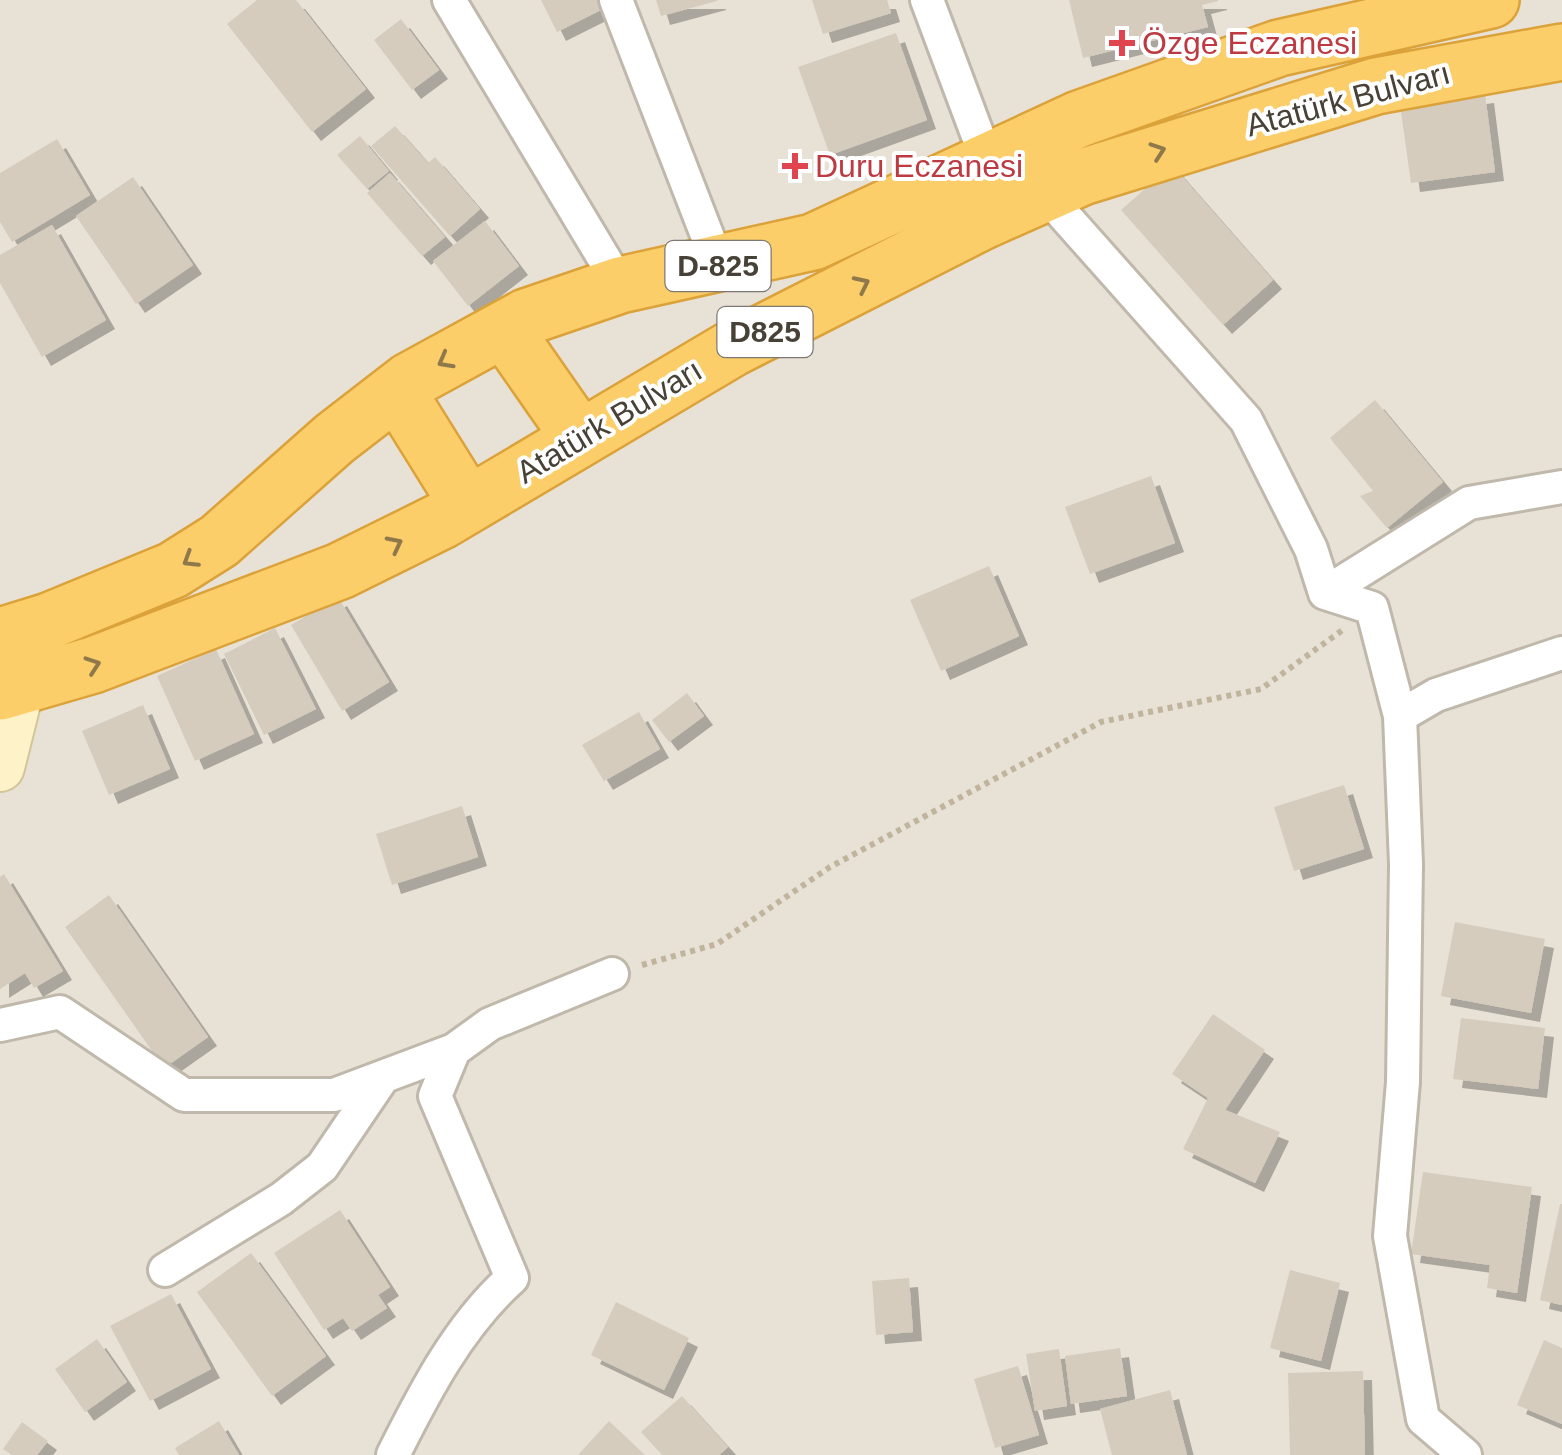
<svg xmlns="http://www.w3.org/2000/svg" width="1562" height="1455" font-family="Arial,sans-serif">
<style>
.residential{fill:#e8e2d6}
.building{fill:#d5ccbd;filter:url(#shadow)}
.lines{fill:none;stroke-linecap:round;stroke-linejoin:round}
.street-casing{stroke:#bfb8ab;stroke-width:38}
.secondary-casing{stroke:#d3c598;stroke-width:52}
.highway-casing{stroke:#dca23a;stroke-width:60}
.path{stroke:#c1b49c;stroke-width:6;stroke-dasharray:5 5;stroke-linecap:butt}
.street{stroke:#fff;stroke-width:32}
.secondary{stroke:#fef2c8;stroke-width:48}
.highway{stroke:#fcce6a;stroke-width:55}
.oneway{stroke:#8f794b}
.health-dot{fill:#e0444e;stroke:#fff;stroke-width:4}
.labels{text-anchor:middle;stroke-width:8;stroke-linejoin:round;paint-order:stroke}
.shield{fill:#fff;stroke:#7e7a73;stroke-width:2.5}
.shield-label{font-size:30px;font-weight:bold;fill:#474137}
.health-label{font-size:32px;fill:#be3a42;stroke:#fff;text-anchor:start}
.street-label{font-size:32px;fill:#474137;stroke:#fff}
</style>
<defs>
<filter id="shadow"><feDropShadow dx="9" dy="9" stdDeviation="0" flood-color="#0004"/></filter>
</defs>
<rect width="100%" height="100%" fill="#f4f0e8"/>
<path class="residential" d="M0 0H1562V1455H0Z"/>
<path class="building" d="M257 0H296L366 89 312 132 227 24Z
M541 0H604L607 7 557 32Z
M656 0H717V1L661 16Z
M812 0H887L891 13 823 34Z
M1069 0H1218V1L1202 5 1208 27 1083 58Z
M401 19 439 70 412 90 374 40Z
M896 33 927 120 830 155 798 67Z
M1485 94 1495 172 1411 183 1400 105Z
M395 126 428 163 435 157 480 209 450 236 371 146Z
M360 136 389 171 367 189 337 155Z
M57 139 90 195 12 242 0 222V173Z
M1172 165 1273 280 1223 325 1121 210Z
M390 173 445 237 422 256 367 193Z
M133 177 193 265 136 304 76 216Z
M485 221 519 266 468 306 433 261Z
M52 225 106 320 42 357 0 283V255Z
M1375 400 1443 482 1387 528 1360 496 1373 491 1330 438Z
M1151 476 1175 543 1090 574 1065 507Z
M989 566 1019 636 941 671 910 600Z
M338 597 389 682 342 711 291 625Z
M275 628 316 709 264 735 224 654Z
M216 649 254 734 195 761 157 676Z
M687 693 704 716 669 742 652 720Z
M143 705 170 769 109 795 82 731Z
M639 712 660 749 604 781 582 745Z
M1344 785 1364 849 1294 871 1274 807Z
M462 806 478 857 392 885 376 834Z
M4 874 63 971 34 988 25 973 0 989V877Z
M109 895 208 1037 164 1068 65 927Z
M1455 922 1545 939 1531 1013 1441 996Z
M1213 1014 1265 1050 1225 1110 1280 1132 1255 1183 1183 1149 1208 1098 1172 1074Z
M1461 1018 1545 1028 1538 1089 1453 1079Z
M1423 1172 1532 1187 1517 1293 1487 1288 1490 1265 1411 1254Z
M1560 1204H1562V1305L1540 1300Z
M340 1210 390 1287 378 1295 387 1308 352 1331 343 1318 324 1330 274 1253Z
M251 1253 326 1356 272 1396 197 1292Z
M1290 1270 1340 1283 1321 1361 1270 1348Z
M909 1278 913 1332 876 1335 872 1281Z
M171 1294 211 1369 150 1401 110 1326Z
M616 1302 689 1338 664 1390 591 1355Z
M97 1339 127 1382 85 1412 55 1369Z
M1544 1340 1562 1348V1424L1517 1405Z
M1120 1348 1127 1396 1071 1404 1065 1356Z
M1059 1349 1067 1406 1035 1411 1026 1354Z
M1018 1366 1039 1435 995 1448 974 1379Z
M1363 1371 1365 1455H1290L1288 1373Z
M1170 1390 1187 1455H1112L1100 1409Z
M682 1396 728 1447 719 1455H662L641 1432Z
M219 1421 239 1455H179L175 1448Z
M609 1421 645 1455H578Z
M22 1422 48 1441 37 1455H12L3 1449Z"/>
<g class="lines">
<defs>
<path id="street" d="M449 0 620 285
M616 0 719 266
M927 0 987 160
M1046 195 1246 420 1311 549 1325 593 1372 608 1400 716 1406 864 1403 1082 1390 1236 1423 1419 1465 1455
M1325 593 1469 503 1562 487
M1400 716 1436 695 1562 653
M0 1025 60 1012 184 1095H334L454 1050
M165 1270 281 1199 322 1167 381 1080
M393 1455C424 1393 459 1325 512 1278L435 1096 454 1050 490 1024 612 974"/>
<path id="secondary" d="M0 767 20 687"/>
<path id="highway" d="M504 329 580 438
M397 391 468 505
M0 636 49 621 173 570 219 541 334 439 409 381 526 317 620 285 813 242 1079 119 1279 48 1491 0
M0 692 93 665 340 571 443 520 733 348 983 221 1082 177 1376 86 1562 52"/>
</defs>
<use href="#street" class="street-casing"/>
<use href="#secondary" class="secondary-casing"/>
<use href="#highway" class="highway-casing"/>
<path class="path" d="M642 965 717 944 830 867 1101 722 1261 689 1344 629"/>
<use href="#street" class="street"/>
<use href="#secondary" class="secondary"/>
<use href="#highway" class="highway"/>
</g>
<defs><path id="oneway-chevron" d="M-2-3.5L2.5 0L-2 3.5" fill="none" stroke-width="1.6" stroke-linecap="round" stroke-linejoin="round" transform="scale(2.5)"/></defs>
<g class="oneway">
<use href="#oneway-chevron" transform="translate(1158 151) rotate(-19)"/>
<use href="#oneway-chevron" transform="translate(862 284) rotate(-26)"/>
<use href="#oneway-chevron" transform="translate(445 361) rotate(151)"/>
<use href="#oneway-chevron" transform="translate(395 544) rotate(-27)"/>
<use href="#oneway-chevron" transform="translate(190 560) rotate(148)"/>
<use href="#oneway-chevron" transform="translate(93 665) rotate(-19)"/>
</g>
<g class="health-dot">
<path d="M1117 28h10v10h10v10h-10v10h-10v-10h-10v-10h10z"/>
<path d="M790 151h10v10h10v10h-10v10h-10v-10h-10v-10h10z"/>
</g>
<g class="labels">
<g class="shield">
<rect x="665.5" y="241" width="105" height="50" rx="8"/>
<rect x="717.5" y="307" width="95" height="50" rx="8"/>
</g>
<g class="shield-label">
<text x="718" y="276">D-825</text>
<text x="765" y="342">D825</text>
</g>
<g class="health-label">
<text x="1142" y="54">Özge Eczanesi</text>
<text x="815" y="177">Duru Eczanesi</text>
</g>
<g class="street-label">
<text transform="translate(1348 99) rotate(-15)" y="11">Atatürk Bulvarı</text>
<text transform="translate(609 421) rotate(-31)" y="11">Atatürk Bulvarı</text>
</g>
</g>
</svg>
